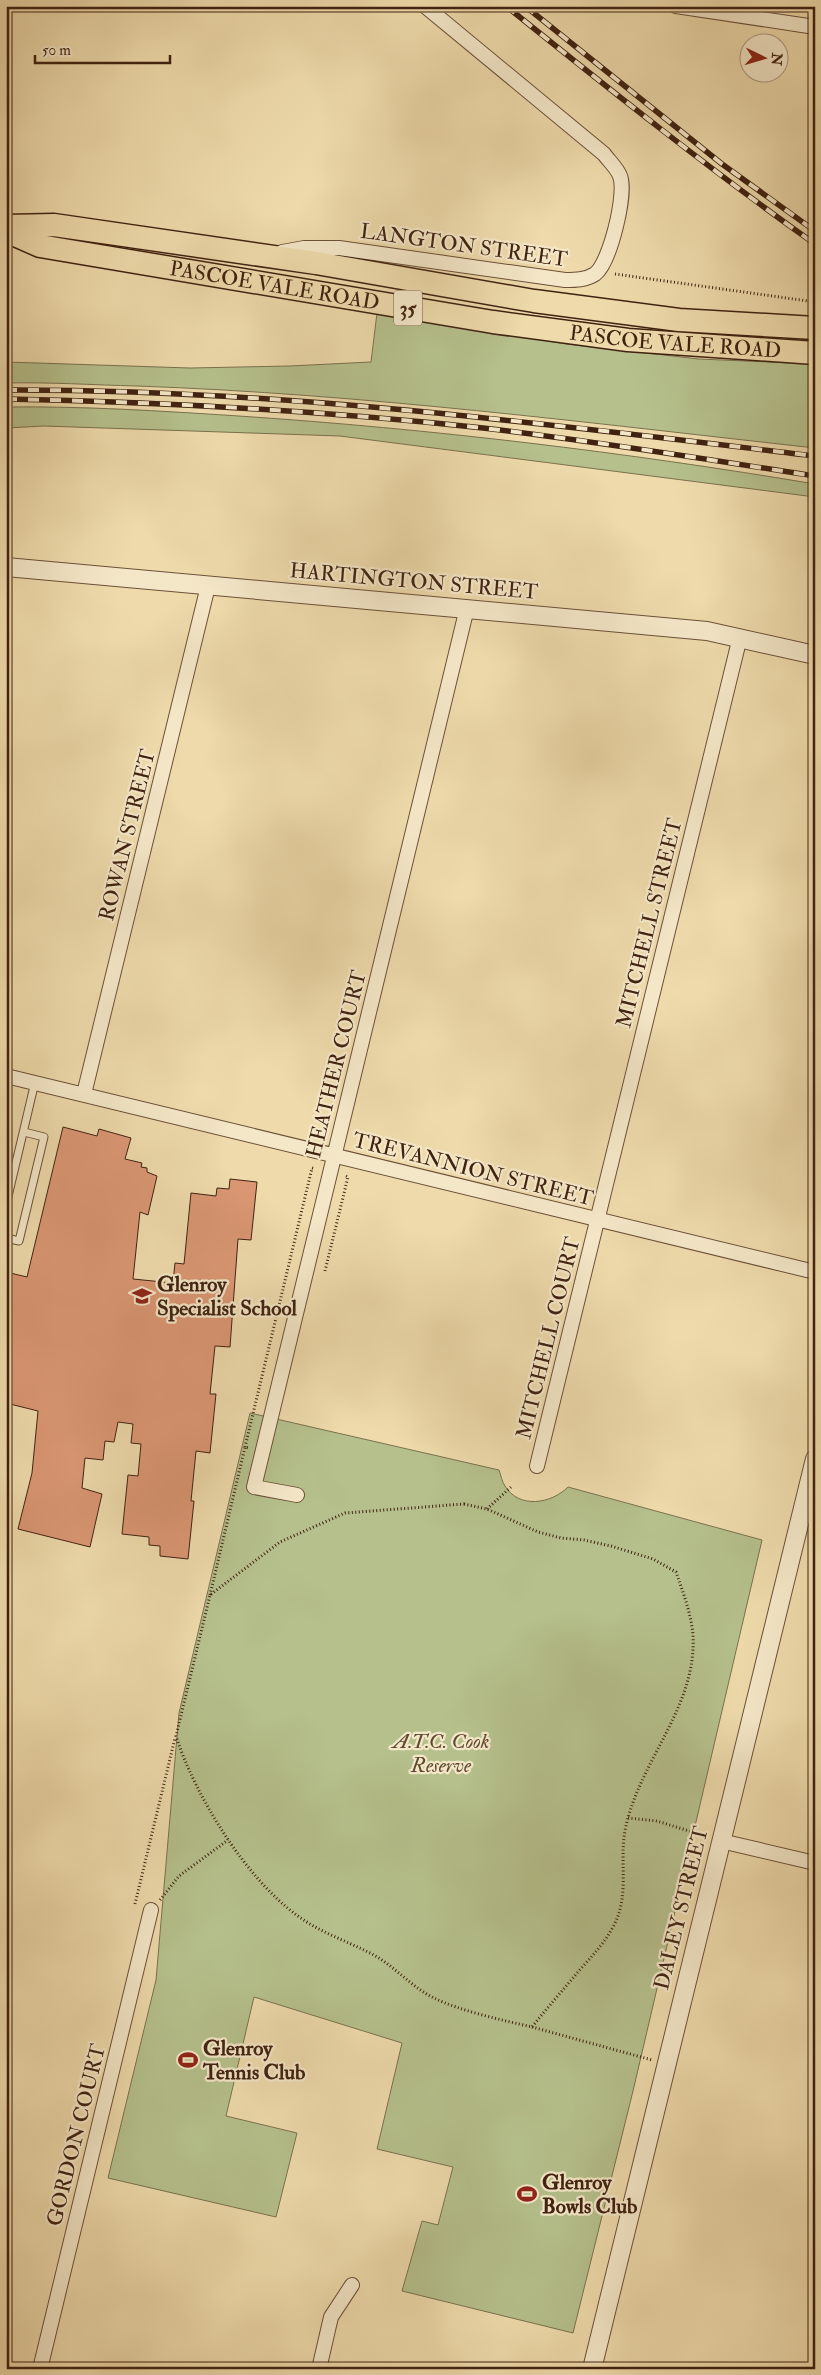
<svg xmlns="http://www.w3.org/2000/svg" width="821" height="2375" font-family="'IM FELL Double Pica',serif">
<style>
.green{fill:#b5c08c;stroke:#7a714e}
.building{fill:#db9774;stroke:#402211}
.lines{fill:none;stroke-linecap:round;stroke-linejoin:round}
.service-casing{stroke:#6c5038;stroke-width:9}
.minor-casing{stroke:#6c5038;stroke-width:16}
.tertiary-casing{stroke:#6c5038;stroke-width:20}
.primary-casing{stroke:#402211;stroke-width:25}
.path{stroke:#402211;stroke-width:3;stroke-dasharray:1 2.5;stroke-linecap:butt}
.service{stroke:#f4e7c8;stroke-width:7}
.minor{stroke:#f4e7c8;stroke-width:14}
.tertiary{stroke:#f4e7c8;stroke-width:18}
.primary{stroke:#eedaab;stroke-width:22}
.rail-casing{stroke:#402211;stroke-width:5.5}
.rail{stroke:#f4e7c8;stroke-width:4;stroke-dasharray:11;stroke-linecap:butt}
.labels{text-anchor:middle;stroke-width:4.5;stroke-linejoin:round;paint-order:stroke}
.shield{fill:#f4e7c8;stroke:#765d48;stroke-width:1}
.shield-label{font-size:20px;font-weight:bold;fill:#402211}
.street-label{font-size:21px;fill:#402211;stroke:#f4e7c8}
.poi-label{font-size:21px;font-weight:bold;fill:#402211;stroke:#f4e7c8;text-anchor:start}
.park-label{font-size:21px;font-style:italic;fill:#5d4a30;stroke:#f4e7c8}
</style>
<rect width="100%" height="100%" fill="#eedaab"/>
<filter id="stains"><feTurbulence type="fractalNoise" baseFrequency=".004" numOctaves="4"/><feColorMatrix values="0 0 0 0 .2 0 0 0 0 .09 0 0 0 0 .02 0 0 0 .5 -.17"/></filter>
<radialGradient id="worn" r=".72"><stop offset=".6" stop-color="#630" stop-opacity="0"/><stop offset="1" stop-color="#630" stop-opacity=".3"/></radialGradient>
<path class="green" d="M377 313 567 344 699 359 815 364V448C589 423 364 394 137 386 93 385 50 382 6 383V362L190 368 290 366 371 362Z
M6 407C84 406 161 411 239 416 432 429 624 452 815 484V497L340 436 44 426 6 428Z
M250 1413 499 1470C501 1475 502 1482 505 1486 519 1509 551 1504 568 1487L762 1540 633 2091 573 2333 402 2291 422 2221 438 2225 453 2167 377 2149 402 2043 254 1997 226 2116 297 2133 276 2217 108 2178 156 1980 179 1713Z"/>
<path class="building" d="M63 1127 97 1136 99 1129 131 1138 125 1159 142 1163 141 1167 147 1168V1172L157 1176 148 1215 140 1212 133 1279 173 1283 175 1263 184 1264 191 1193 216 1196 217 1188 229 1189 230 1179 257 1182 251 1240 238 1239 230 1347 215 1346 210 1394H216L210 1453 196 1451 191 1501H194L188 1559 160 1556V1546L149 1545V1537L122 1534 128 1475 138 1476 141 1444 131 1443 133 1424 118 1422 114 1442 105 1441 103 1460 85 1458 82 1488 102 1494 90 1547 18 1529 32 1473 38 1411 6 1403V1272L27 1277Z"/>
<g class="lines">
<defs>
<path id="service" d="M6 1205 35 1082
M6 1238 19 1241 44 1137 24 1132"/>
<path id="minor" d="M676 6 815 27
M282 252 304 248H339L565 280C575 280 586 280 595 274 610 263 627 193 620 176 617 168 609 161 604 154L425 6
M6 1076 815 1272
M84 1094 208 586
M537 1466 740 637
M297 1495 254 1487 467 608
M721 1841 815 1863
M40 2369 151 1910
M319 2369 331 2317 352 2285"/>
<path id="tertiary" d="M6 567 707 631 815 655
M592 2369 815 1459"/>
<g id="primary">
<path d="M6 226 54 225 316 263 534 301 679 320 815 328"/>
<path id="s1" d="M6 231 40 246 493 322 628 340 815 353"/>
</g>
</defs>
<use href="#service" class="service-casing"/>
<use href="#minor" class="minor-casing"/>
<use href="#tertiary" class="tertiary-casing"/>
<use href="#primary" class="primary-casing"/>
<path class="path" d="M615 274 815 302
M325 1271 348 1177 346 1176
M245 1447 312 1168 315 1169
M464 1504 487 1509 538 1532 561 1538 584 1540 611 1546 653 1559 676 1572C683 1592 691 1613 693 1635 697 1706 641 1759 626 1826 618 1860 631 1895 613 1927 604 1944 591 1957 578 1972 563 1990 547 2008 532 2027 502 2020 460 2011 434 1998 411 1987 395 1966 372 1954 347 1941 321 1933 298 1916 247 1880 195 1796 176 1736L210 1595 280 1542 345 1513Z
M487 1509 511 1487
M210 1595 245 1447 249 1448
M628 1818 657 1821 705 1836
M160 1900 179 1876 228 1840
M135 1904 175 1738
M532 2027 652 2060"/>
<use href="#service" class="service"/>
<use href="#minor" class="minor"/>
<use href="#tertiary" class="tertiary"/>
<use href="#primary" class="primary"/>
<defs>
<path id="rail" d="M506 6C608 88 709 169 815 244
M525 6 722 164 815 231
M6 390C277 389 546 424 815 456
M6 399C166 402 325 411 483 428 594 441 704 459 815 476"/>
</defs>
<use href="#rail" class="rail-casing"/>
<use href="#rail" class="rail"/>
</g>
<defs>
<symbol id="school-bare" viewBox="-9 -9 18 18"><path d="M0-5L7-2L0 1L-7-2ZM-4 1L0 2.5L4 1V4Q0 6-4 4Z" fill="#8f2418" stroke="#f4e7c8" stroke-width="2.5" paint-order="stroke"/></symbol>
<symbol id="stadium-bare" viewBox="-9 -9 18 18"><path d="M0-5a6.5 5 0 1 0 0 10a6.5 5 0 1 0 0-10ZM-3.5-1.8h7v3.6h-7Z" fill="#8f2418" stroke="#f4e7c8" stroke-width="2.5" paint-order="stroke"/></symbol>
</defs>
<g fill-rule="evenodd">
<use href="#school-bare" x="128" y="1282" width="28" height="28"/>
<use href="#stadium-bare" x="174" y="2046" width="28" height="28"/>
<use href="#stadium-bare" x="513" y="2180" width="28" height="28"/>
</g>
<g class="labels">
<rect class="shield" x="394" y="290.5" width="28" height="35" rx="4"/>
<g class="shield-label">
<text x="408" y="315">35</text>
</g>
<g class="street-label">
<text transform="translate(464 245) rotate(8)" y="7">LANGTON STREET</text>
<text dy="7" stroke="none"><textPath href="#s1" startOffset="275">PASCOE VALE ROAD</textPath></text>
<text dy="7" stroke="none"><textPath href="#s1" startOffset="680">PASCOE VALE ROAD</textPath></text>
<text transform="translate(414 581) rotate(5)" y="7">HARTINGTON STREET</text>
<text transform="translate(127 835) rotate(-76)" y="7">ROWAN STREET</text>
<text transform="translate(649 923) rotate(-76)" y="7">MITCHELL STREET</text>
<text transform="translate(336 1064) rotate(-76)" y="7">HEATHER COURT</text>
<text transform="translate(473 1169) rotate(14)" y="7">TREVANNION STREET</text>
<text transform="translate(548 1338) rotate(-76)" y="7">MITCHELL COURT</text>
<text transform="translate(681 1908) rotate(-76)" y="7">DALEY STREET</text>
<text transform="translate(76 2135) rotate(-76)" y="7">GORDON COURT</text>
</g>
<g class="poi-label">
<text x="157" y="1291">Glenroy<tspan x="157" dy="24">Specialist School</tspan></text>
<text x="203" y="2055">Glenroy<tspan x="203" dy="24">Tennis Club</tspan></text>
<text x="542" y="2189">Glenroy<tspan x="542" dy="24">Bowls Club</tspan></text>
</g>
<g class="park-label">
<text x="441" y="1748">A.T.C. Cook<tspan x="441" dy="24">Reserve</tspan></text>
</g>
</g>
<rect width="821" height="2375" fill="none" stroke="#eedaab" stroke-width="25"/>
<rect x="8" y="8" width="806" height="2360" fill="none" stroke="#402211" stroke-width="2.5"/>
<rect x="12" y="12" width="796" height="2350" fill="none" stroke="#402211"/>
<g transform="translate(764 58) rotate(95)"><circle r="24" fill="#f4e7c8" stroke="#ac987f"/>
<path d="M0-4L9 19L0 12L-9 19Z" fill="#8f2418"/>
<text y="-8" font-size="14" font-weight="bold" text-anchor="middle" fill="#402211">N</text>
</g>
<path d="M35 55v8h135v-8" fill="none" stroke="#402211" stroke-width="2.5"/>
<text x="42" y="55" font-size="15" fill="#402211" stroke="#f4e7c8" stroke-width="4" paint-order="stroke">50 m</text>
<rect width="100%" height="100%" filter="url(#stains)"/>
<rect width="100%" height="100%" fill="url(#worn)"/>
</svg>
